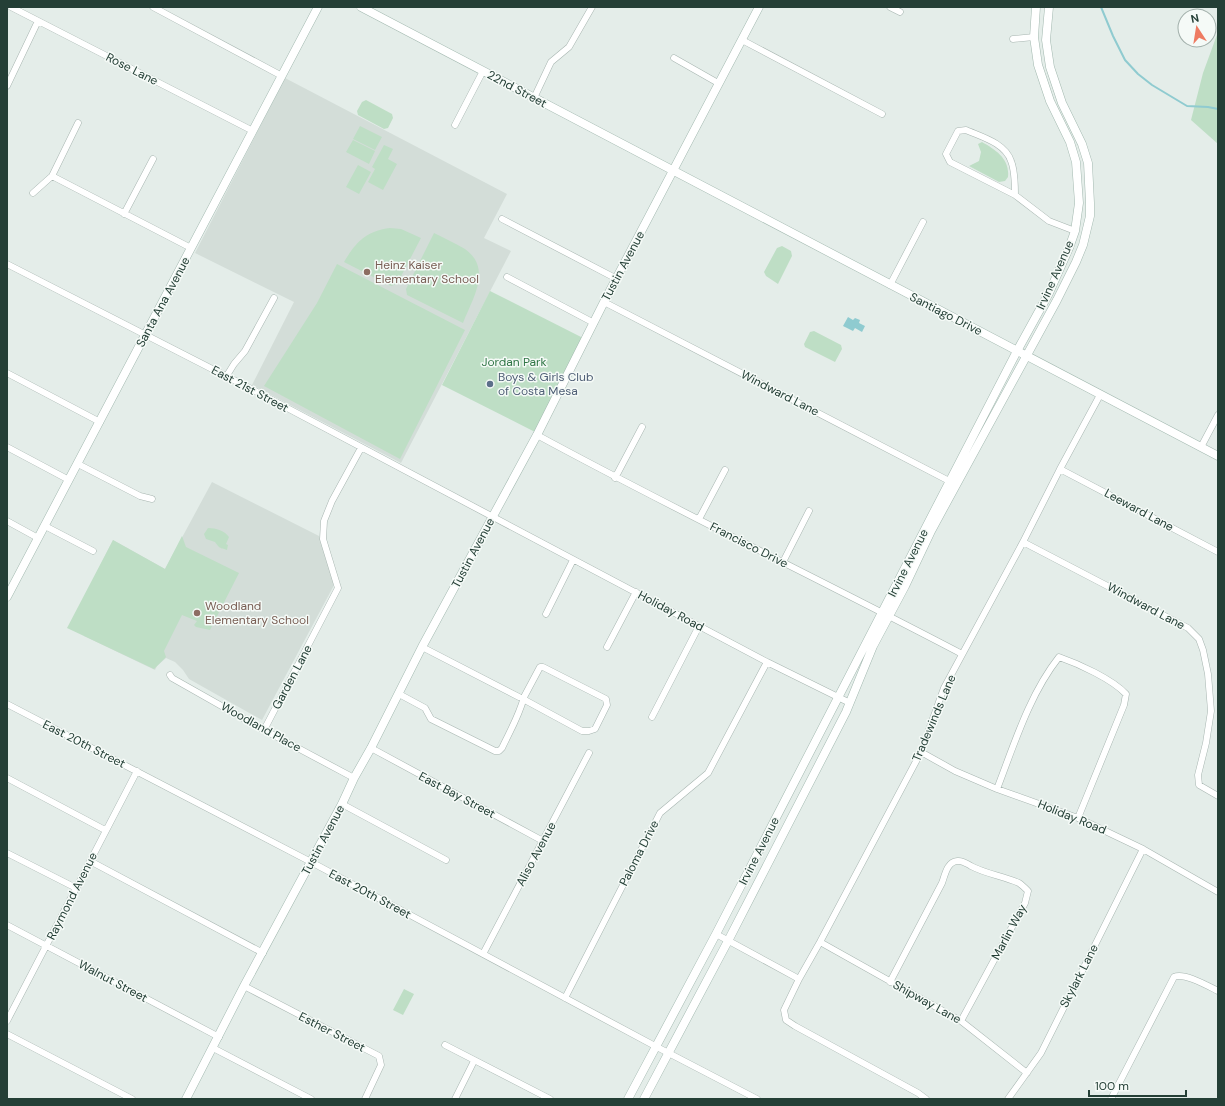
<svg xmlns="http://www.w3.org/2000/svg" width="1225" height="1106" font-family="'DM Sans',sans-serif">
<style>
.built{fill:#d3ddd8}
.green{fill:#bedec5}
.water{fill:#8fcbd0}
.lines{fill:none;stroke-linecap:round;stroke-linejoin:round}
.stream{stroke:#8fcbd0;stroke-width:2}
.street-casing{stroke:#a7b5b0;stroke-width:7}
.secondary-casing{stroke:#a3b9b0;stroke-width:9}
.street{stroke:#fff;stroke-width:6}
.secondary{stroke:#fff;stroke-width:8}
.education-dot{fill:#8d6e63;stroke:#f5faf7;stroke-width:1.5}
.service-dot{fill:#5c6f8a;stroke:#f5faf7;stroke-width:1.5}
.labels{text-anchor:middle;stroke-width:3;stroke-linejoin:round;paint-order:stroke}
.street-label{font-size:12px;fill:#243f36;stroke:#f5faf7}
.education-label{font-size:12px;fill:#785e54;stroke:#f5faf7;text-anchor:start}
.park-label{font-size:12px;fill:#2f7545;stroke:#f5faf7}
.service-label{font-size:12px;fill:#4e5e75;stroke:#f5faf7;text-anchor:start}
</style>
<rect width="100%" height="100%" fill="#e4ede9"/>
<path class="built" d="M285 78 507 194 484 238 511 251 401 463 252 385 294 302 195 253Z
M212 482 319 536 333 580V587L262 720 189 679 183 670 175 662 166 658 157 666 155 670 84 636V598L113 540 165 569Z"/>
<path class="green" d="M1218 32V144L1191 120 1203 73Z
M366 100 392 114 393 118 388 128 384 129 358 115 357 111 362 102Z
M360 126 382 137 375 150 353 139Z
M353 140 375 151 369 164 346 152Z
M982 142C996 150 1010 159 1008 177L1005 181 999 182 969 166 979 161 981 152 978 144Z
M384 145 393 149 388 159 397 164 383 190 368 182 375 169 372 167Z
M358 165 371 172 359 194 346 187Z
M390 228 401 229 421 238 397 284 391 286 344 262C356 242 366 231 390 228Z
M434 233C444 238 455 243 465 249 493 269 472 299 463 323L407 295 406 289Z
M782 246 791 251 792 256 778 284 766 276 764 272 777 248Z
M337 264 465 330 400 459 264 386 317 303Z
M490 291 585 339 537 433 442 385Z
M814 331 841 345 842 349 835 362 805 347 804 344 810 332Z
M208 528C216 528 225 531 229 537L226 544 228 545 227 550C219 547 221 550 215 542L206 539 204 534Z
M182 536 186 547 239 573 210 630 196 627 194 625 197 621 182 615 164 651 166 657 154 669 67 628 113 540 165 569Z
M404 989 414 994 403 1015 393 1010Z"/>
<path class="water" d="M848 317 853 320 855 318 860 320 859 323 865 326 862 332 855 328 853 331 843 326Z"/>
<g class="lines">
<path class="stream" d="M1101 7 1113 36 1125 60 1138 74 1152 85 1187 106 1208 107 1218 109"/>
<defs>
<path id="street" d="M11 7 253 131
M153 7 282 76
M890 7 900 12
M1013 39 1034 37
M742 40 882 114
M674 58 718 83
M7 86 38 21
M534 98 551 62 569 47 592 7
M455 125 483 71
M966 130C982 137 1005 143 1011 161 1015 171 1015 184 1015 195L950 162 946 154 958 131Z
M52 176 191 248
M33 193 52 176 78 123
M1015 195 1049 221 1075 231
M124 214 153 159
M502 219 617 279
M7 264 257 392 767 662 850 703
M507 277 594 323
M890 285 923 222
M604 302 953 483
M7 373 100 422
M226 377 234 364 245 351 274 298
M537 435C677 511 821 580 962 654
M7 447 69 480
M1201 447 1218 415
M78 464 140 496 152 499
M1060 469 1218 552
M615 478 642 427
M699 519 725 470
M7 521 38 538
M45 526 93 551
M1023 542 1188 628 1199 639 1203 650 1208 674 1211 711 1206 743 1198 775 1199 785 1218 796
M783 562 809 511
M546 614 573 560
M422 647 519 697
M607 647 636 592
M170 675 172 678 264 730 354 778
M399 694 425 708 431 719 495 751H499L502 748C510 731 519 716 524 697L540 667H543L606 699 607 705 595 729 589 731H582L523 699
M7 704 311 862 655 1046 757 1099
M652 717 699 626
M264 730 338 588 323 539 324 521 332 501 361 448
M371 748 543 841
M921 752 955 771 997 789 1078 818 1143 849 1218 892
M7 778 105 830
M997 789C1014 745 1029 695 1059 657 1079 664 1112 679 1126 694L1124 705 1078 818
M342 804 446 860
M7 853 76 888
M90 861 263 953
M7 925 219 1037
M716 934 799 979
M820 942 961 1021 1027 1073
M483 954 589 753
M890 982 942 883C945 875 947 862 957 861 963 860 967 864 971 866 986 874 1003 876 1019 883 1022 885 1025 888 1028 891L1025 903 961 1021
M244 986 379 1056 381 1065 365 1099
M565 998 660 813 708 773 767 662
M7 1021 137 771
M7 1034 132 1099
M445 1045 550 1099
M213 1048 311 1099
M455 1099 474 1061
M926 1099 918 1093 795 1026 786 1020 784 1010 799 979 820 942 921 752 944 688 1023 542 1060 469 1100 395
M1008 1099 1041 1053 1143 849
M1111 1099 1174 977C1184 972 1208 986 1218 991"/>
<path id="secondary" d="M361 7 1218 456
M7 597 318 7
M186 1099 244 986 342 804 354 778 371 748 422 647 537 435 604 302 759 7
M628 1099 716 934 1017 351 1049 293 1069 248 1075 231 1079 203 1076 162 1070 142 1050 101 1038 65 1034 37 1036 7
M644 1099 728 941 846 712 873 646 905 586 931 531 956 485 1057 300 1076 262 1083 245 1090 216V203L1088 163 1082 144 1062 103 1050 67 1046 40 1049 7"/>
</defs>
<use href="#street" class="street-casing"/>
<use href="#secondary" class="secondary-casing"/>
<use href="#street" class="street"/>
<use href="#secondary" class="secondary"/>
</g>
<g class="education-dot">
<circle cx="367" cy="272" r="4"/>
<circle cx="197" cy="613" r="4"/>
</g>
<circle class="service-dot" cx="490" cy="384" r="4"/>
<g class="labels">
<g class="street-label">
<text transform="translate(132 69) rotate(27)" y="4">Rose Lane</text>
<text transform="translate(517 89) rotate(28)" y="4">22nd Street</text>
<text transform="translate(623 266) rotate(-62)" y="4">Tustin Avenue</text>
<text transform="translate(1055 275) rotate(-66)" y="4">Irvine Avenue</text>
<text transform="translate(163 302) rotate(-62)" y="4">Santa Ana Avenue</text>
<text transform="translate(946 314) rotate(27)" y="4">Santiago Drive</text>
<text transform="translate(250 389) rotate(28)" y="4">East 21st Street</text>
<text transform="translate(780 393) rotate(27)" y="4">Windward Lane</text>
<text transform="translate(1139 510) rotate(28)" y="4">Leeward Lane</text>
<text transform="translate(749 545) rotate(27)" y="4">Francisco Drive</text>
<text transform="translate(473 553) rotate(-62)" y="4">Tustin Avenue</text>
<text transform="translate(908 563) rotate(-63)" y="4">Irvine Avenue</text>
<text transform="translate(1146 606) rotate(28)" y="4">Windward Lane</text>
<text transform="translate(671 611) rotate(28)" y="4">Holiday Road</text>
<text transform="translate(292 677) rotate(-62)" y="4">Garden Lane</text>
<text transform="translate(934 718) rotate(-67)" y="4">Tradewinds Lane</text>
<text transform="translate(261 727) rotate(29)" y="4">Woodland Place</text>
<text transform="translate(84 744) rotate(27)" y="4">East 20th Street</text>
<text transform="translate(457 795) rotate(28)" y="4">East Bay Street</text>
<text transform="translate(1072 817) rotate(22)" y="4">Holiday Road</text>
<text transform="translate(323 840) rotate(-62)" y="4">Tustin Avenue</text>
<text transform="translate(759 851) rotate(-63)" y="4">Irvine Avenue</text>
<text transform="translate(639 853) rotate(-63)" y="4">Paloma Drive</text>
<text transform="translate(536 854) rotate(-62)" y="4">Aliso Avenue</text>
<text transform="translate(370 894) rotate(28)" y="4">East 20th Street</text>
<text transform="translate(72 896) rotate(-63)" y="4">Raymond Avenue</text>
<text transform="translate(1009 932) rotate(-62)" y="4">Marlin Way</text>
<text transform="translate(1079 976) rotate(-63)" y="4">Skylark Lane</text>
<text transform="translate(113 981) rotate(28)" y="4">Walnut Street</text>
<text transform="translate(927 1002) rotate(29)" y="4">Shipway Lane</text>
<text transform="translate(332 1032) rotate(27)" y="4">Esther Street</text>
</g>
<g class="education-label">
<text x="375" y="269">Heinz Kaiser<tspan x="375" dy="14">Elementary School</tspan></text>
<text x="205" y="610">Woodland<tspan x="205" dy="14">Elementary School</tspan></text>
</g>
<g class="park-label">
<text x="514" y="366">Jordan Park</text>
</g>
<g class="service-label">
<text x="498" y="381">Boys &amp; Girls Club<tspan x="498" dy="14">of Costa Mesa</tspan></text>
</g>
</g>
<rect width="1225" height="1106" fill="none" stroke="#243f36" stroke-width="16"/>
<g transform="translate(1197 28) rotate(348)"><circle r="19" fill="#f5faf7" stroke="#a1afaa"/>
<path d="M0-3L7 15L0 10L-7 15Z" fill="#ee7b62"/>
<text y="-6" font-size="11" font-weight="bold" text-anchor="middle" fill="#243f36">N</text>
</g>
<path d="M1089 1090v6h97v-6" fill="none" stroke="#243f36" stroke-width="2"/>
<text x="1095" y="1090" font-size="12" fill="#243f36" stroke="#f5faf7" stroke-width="3" paint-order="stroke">100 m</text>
</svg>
